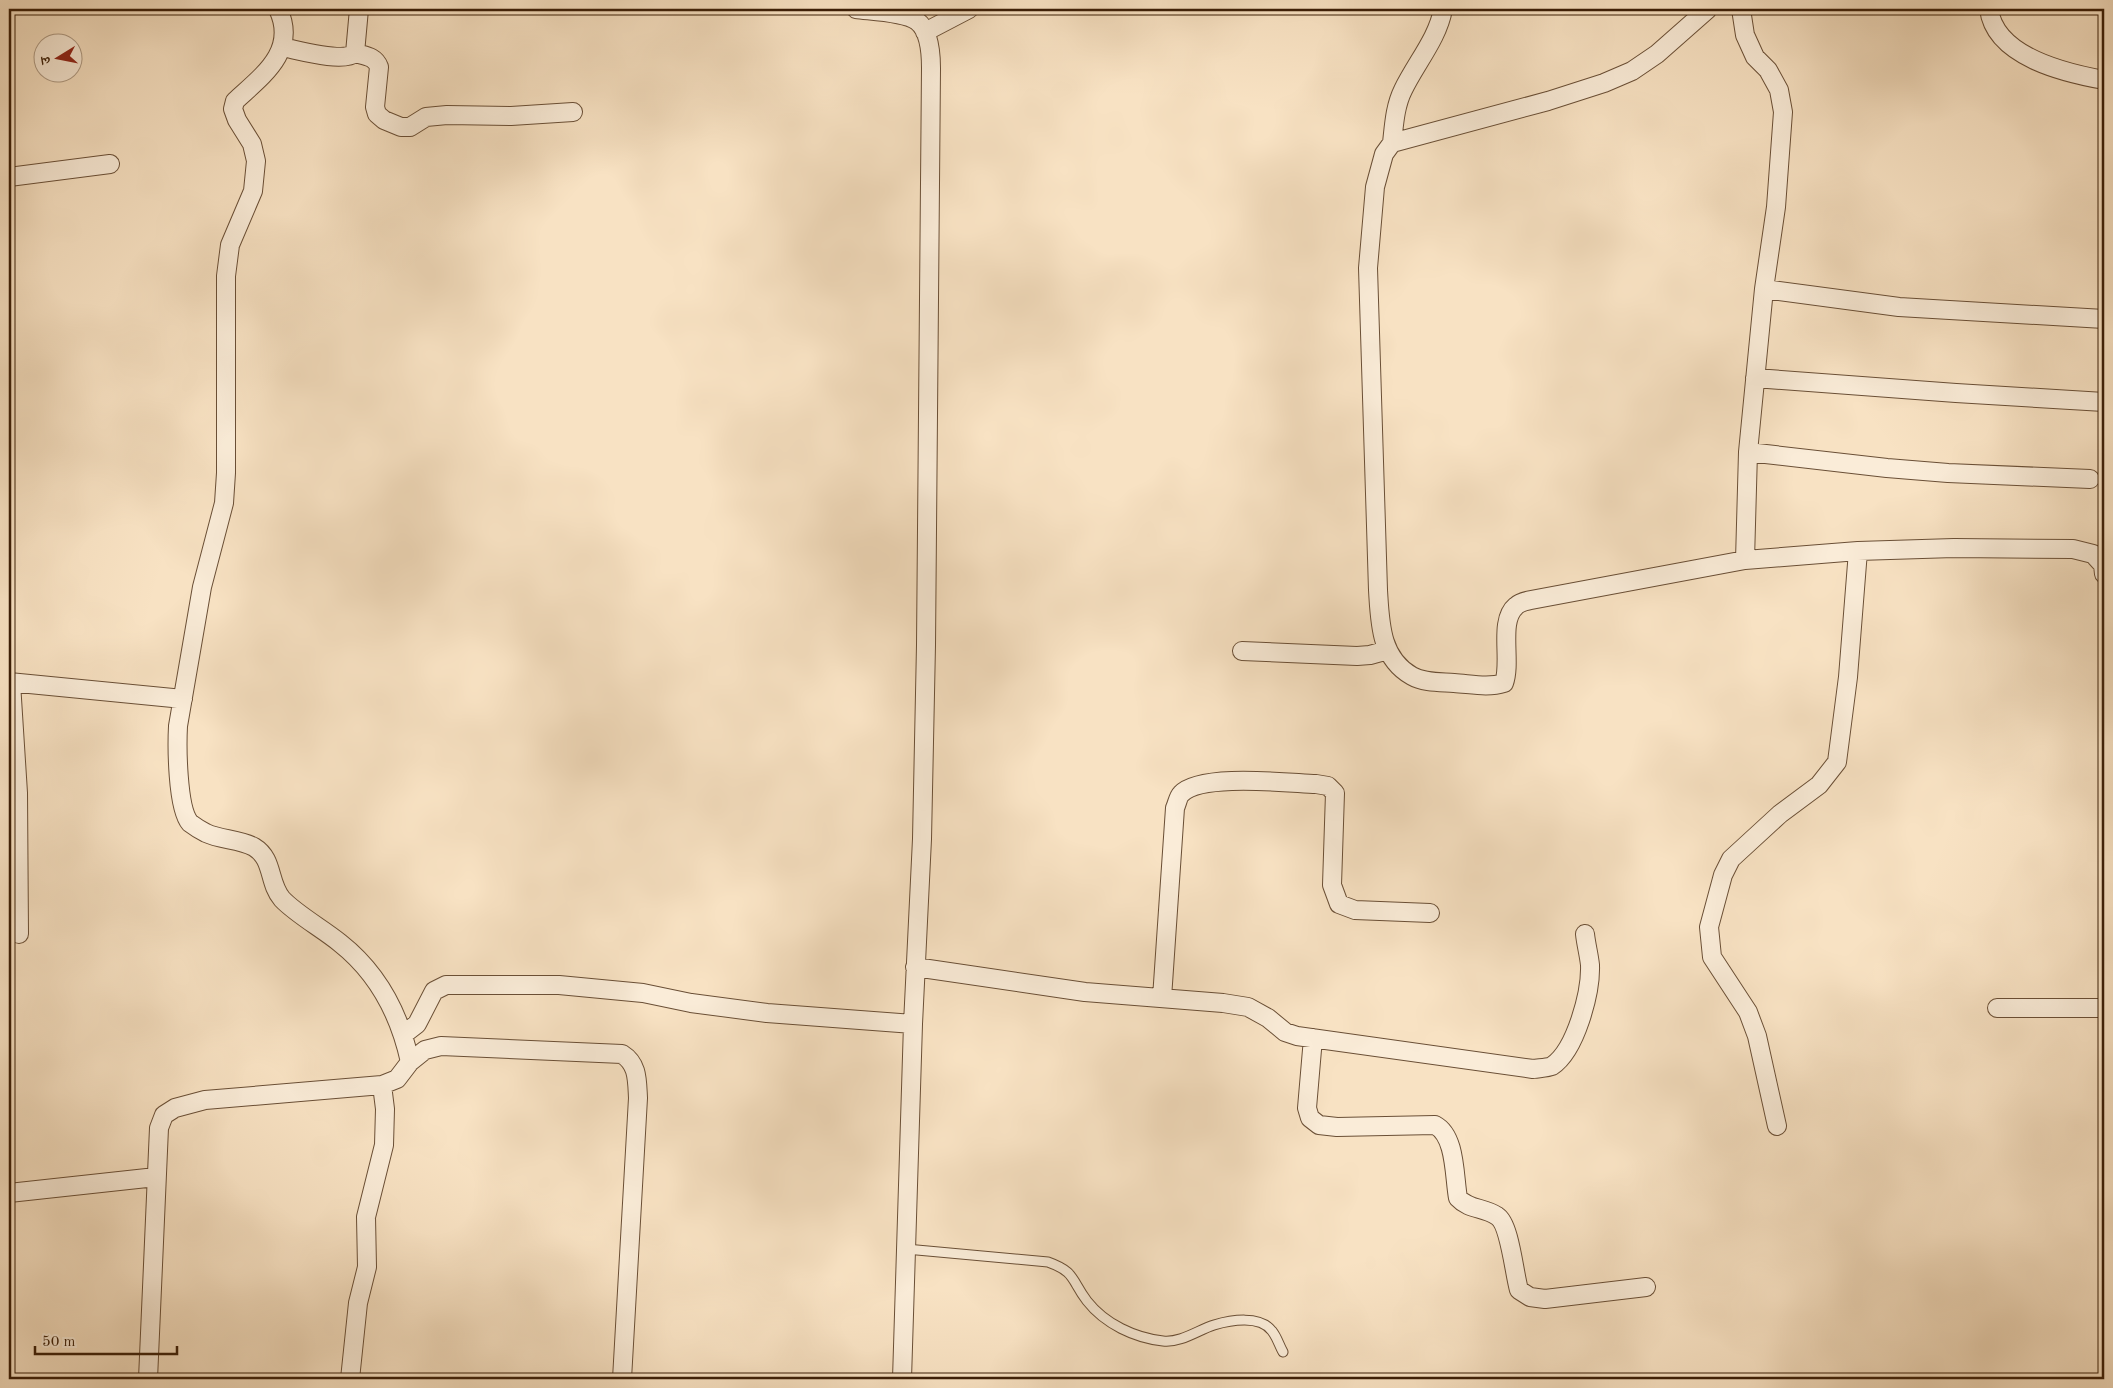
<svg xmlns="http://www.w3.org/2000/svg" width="2113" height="1388" font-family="'Old Standard TT','Noto Serif Devanagari',serif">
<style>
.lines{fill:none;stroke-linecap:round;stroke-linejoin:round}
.service-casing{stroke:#6a4f36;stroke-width:11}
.minor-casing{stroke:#6a4f36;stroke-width:20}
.service{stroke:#faecd8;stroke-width:9}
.minor{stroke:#faecd8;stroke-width:18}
</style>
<rect width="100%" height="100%" fill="#f8e2c3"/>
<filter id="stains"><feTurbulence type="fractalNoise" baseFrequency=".004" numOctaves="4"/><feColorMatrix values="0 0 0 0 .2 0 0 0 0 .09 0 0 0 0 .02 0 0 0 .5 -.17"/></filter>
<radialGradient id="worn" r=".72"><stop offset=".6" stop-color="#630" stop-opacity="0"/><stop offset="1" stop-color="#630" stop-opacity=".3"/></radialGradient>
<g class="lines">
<defs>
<path id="service" d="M906 1249 1048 1262C1076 1272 1071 1280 1087 1301 1105 1324 1135 1338 1163 1341 1181 1343 1198 1330 1214 1325 1231 1320 1260 1315 1272 1331 1277 1337 1279 1345 1283 1352"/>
<path id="minor" d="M278 9C298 51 262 76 235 101L233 109 237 120 252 144 256 161 253 191 230 245 226 276V473L224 503 202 587 178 726C177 745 177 808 190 823 194 826 202 831 206 833 221 840 240 839 254 847 274 859 268 883 282 899 296 914 323 929 340 943 378 973 400 1016 410 1062
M856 9C871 11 905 12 917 21 930 31 931 54 931 68L926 645 922 839 913 1024 902 1379
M1708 9 1657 54 1632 71 1604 83 1548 101 1392 143 1384 154 1375 187 1368 268 1378 590C1380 622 1380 658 1412 676 1424 683 1441 682 1454 683 1471 684 1488 688 1504 683 1512 661 1498 621 1516 606 1519 603 1526 601 1531 600L1745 560 1858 551 1954 548 2073 549 2093 554 2103 565 2104 574
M1741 9 1745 35 1755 57 1768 70 1779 90 1783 112 1776 207 1764 289 1748 452 1745 560
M1989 9C1995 57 2065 73 2104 80
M925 32 969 9
M282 47C298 50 343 63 355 53L359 9
M355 53C365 56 375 56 379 67L375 107 377 114 384 120 401 127H410L426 117 447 115 511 116 573 112
M1392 143C1394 125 1395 106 1403 90 1416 63 1438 38 1443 9
M9 177 110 164
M1764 289 1899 307 2104 319
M1755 378 1956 393 2104 402
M1748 452 1887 468 1948 473 2090 479
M1242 651 1357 656 1370 655 1388 650
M9 682 183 699
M11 683 18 793 19 934
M915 967 1085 992 1223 1003 1248 1007 1268 1018 1285 1032 1297 1036 1533 1069C1539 1068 1547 1068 1552 1066 1576 1050 1591 992 1590 965 1589 955 1586 944 1585 934
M1162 998 1175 808C1177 804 1178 797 1181 794 1200 773 1288 783 1316 784L1328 786 1335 793 1332 885 1339 904 1355 910 1430 913
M1997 1008H2104
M404 1034 417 1024 434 991 446 985H559L643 993 691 1003 767 1013 913 1024
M1313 1038 1307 1108 1310 1118 1319 1125 1337 1127 1435 1125C1456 1136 1454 1176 1458 1198 1469 1210 1484 1207 1497 1216 1510 1224 1514 1273 1519 1290L1530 1297 1545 1299 1646 1287
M1777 1126 1757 1036 1748 1012 1712 957 1709 927 1723 875 1731 859 1780 814 1819 785 1837 762 1848 677 1858 551
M9 1193 156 1177
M148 1379 159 1128 164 1115 175 1108 205 1100 382 1085 397 1079 410 1062 425 1050 441 1046 622 1054C638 1064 637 1080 638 1098L622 1379
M350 1379 358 1303 367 1267 366 1217 384 1145 385 1109 382 1085"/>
</defs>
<use href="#service" class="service-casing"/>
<use href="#minor" class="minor-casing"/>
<use href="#service" class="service"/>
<use href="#minor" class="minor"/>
</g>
<rect width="2113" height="1388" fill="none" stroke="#f8e2c3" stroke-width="30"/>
<rect x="10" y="10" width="2093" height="1368" fill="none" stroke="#3b1e07" stroke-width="2.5"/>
<rect x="15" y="15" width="2083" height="1358" fill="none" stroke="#3b1e07"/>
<g transform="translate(58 58) rotate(260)"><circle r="24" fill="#faecd8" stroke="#ae9a84"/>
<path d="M0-4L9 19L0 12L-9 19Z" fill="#8f2418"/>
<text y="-8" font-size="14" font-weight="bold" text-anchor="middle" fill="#3b1e07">उ</text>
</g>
<path d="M35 1346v8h142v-8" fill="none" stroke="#3b1e07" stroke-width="2.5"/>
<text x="42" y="1346" font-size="15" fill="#3b1e07" stroke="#faecd8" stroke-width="4" paint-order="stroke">50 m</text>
<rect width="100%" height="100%" filter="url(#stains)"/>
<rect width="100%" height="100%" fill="url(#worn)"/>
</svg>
